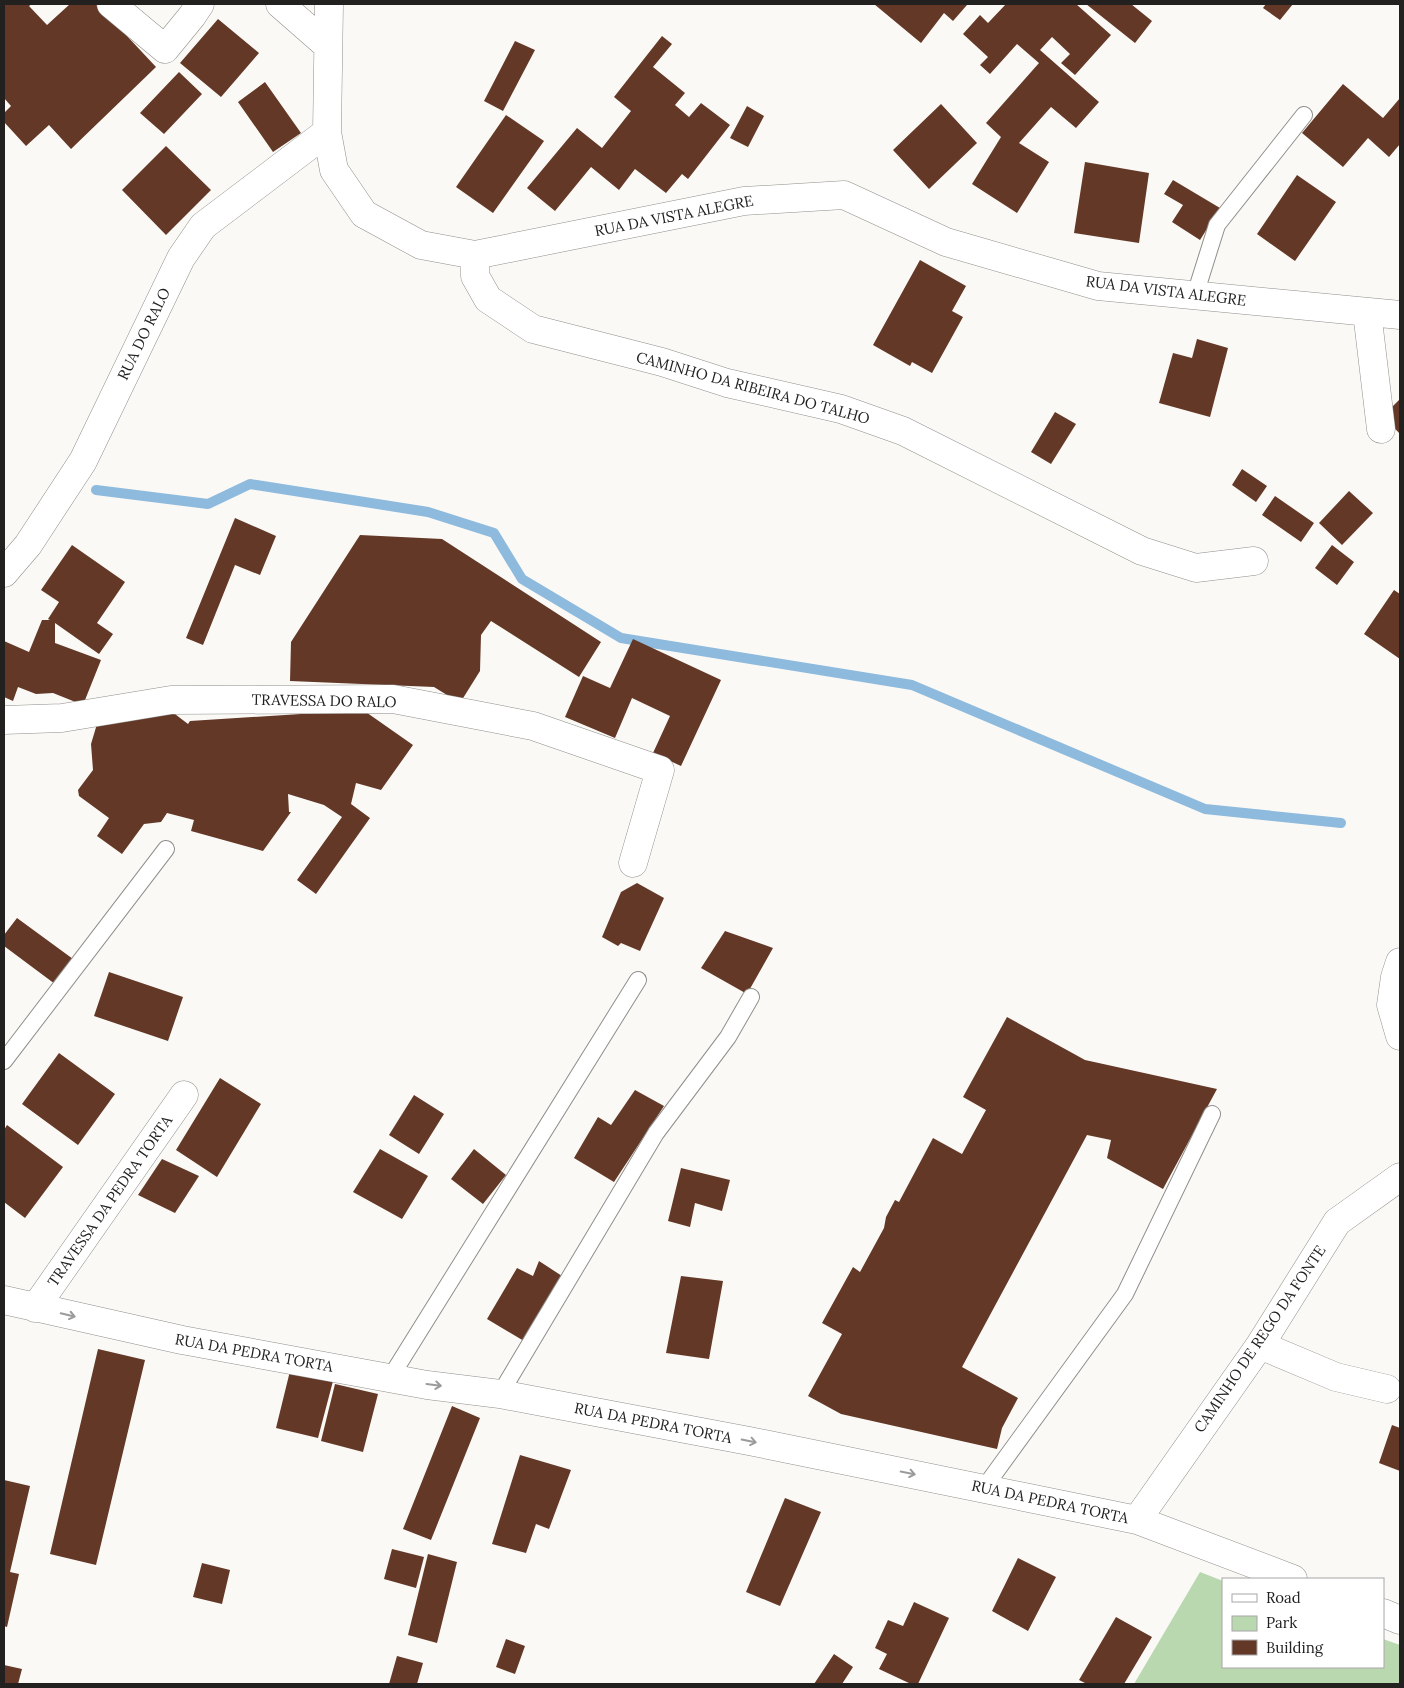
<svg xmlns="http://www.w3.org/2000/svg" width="1404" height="1688" font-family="Lora,serif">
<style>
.green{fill:#bad8b0}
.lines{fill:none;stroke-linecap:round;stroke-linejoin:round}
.stream{stroke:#8dbadd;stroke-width:10}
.building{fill:#643826}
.lane-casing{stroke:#908f8c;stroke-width:18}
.street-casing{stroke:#908f8c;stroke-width:29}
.lane{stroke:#fff;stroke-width:16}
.street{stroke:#fff;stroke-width:28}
.oneway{stroke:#9c9b9b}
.labels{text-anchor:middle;stroke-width:5;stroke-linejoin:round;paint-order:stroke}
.street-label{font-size:15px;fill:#222120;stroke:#fff}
</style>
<rect width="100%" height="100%" fill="#faf9f6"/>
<path class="green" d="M1200 1572 1223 1581V1667H1383V1639L1400 1645V1684H1134Z"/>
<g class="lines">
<path class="stream" d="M96 490 208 504 250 484 428 512 494 533 522 579 621 638 912 685 1205 809 1341 823"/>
</g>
<path class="building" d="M4 4H32L29 6 47 25 70 4H97L156 67 71 149 49 125 26 146 4 122V113L11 106 4 98Z
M874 4H966L967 5 953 21 944 13 921 43Z
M1006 4H1076L1111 35 1075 75 1061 63 1070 54 1052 37 1040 50 1099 102 1076 128 1051 107 1019 143 1049 162 1017 213 972 184 1001 137 986 123 1039 63 1017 44 990 74 980 65 988 57 963 34 980 15 988 23Z
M1086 4H1131L1152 21 1135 43Z
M1266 4H1293L1280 20 1263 8Z
M218 19 259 53 221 97 180 63Z
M662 36 672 44 653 67 685 93 675 105 689 117 701 103 730 125 688 179 682 174 666 193 635 169 619 190 591 167 555 211 527 188 577 128 602 148 631 111 614 97Z
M515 41 535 50 503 111 484 101Z
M179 72 202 94 164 134 140 113Z
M265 82 301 133 273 152 238 102Z
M1343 84 1383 118 1400 98V144L1389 157 1368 138 1343 167 1302 133Z
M941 104 977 143 929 189 893 150Z
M747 106 764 116 748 147 730 138Z
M506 115 544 141 493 213 456 187Z
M166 146 211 190 166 235 122 190Z
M1085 162 1149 173 1139 243 1074 233Z
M1297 175 1336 202 1295 261 1257 234Z
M1173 180 1220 208 1200 240 1172 222 1183 205 1164 194Z
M920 260 966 286 952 311 963 317 932 373 912 362 910 366 873 345Z
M1197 339 1228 348 1210 417 1159 403 1173 353 1192 358Z
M1400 399V434L1383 416Z
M1055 412 1076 424 1051 464 1031 452Z
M1242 469 1267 486 1256 502 1232 485Z
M1349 491 1373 513 1342 545 1319 523Z
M1275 496 1314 523 1301 542 1262 515Z
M235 518 276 536 260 575 235 565 203 645 186 638Z
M360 535 442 539 601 642 579 677 491 621 481 635 480 671 460 703 434 687 290 681 291 642Z
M72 545 125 582 97 623 113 634 99 654 55 623V643L101 660 83 705 53 693 36 694 18 687 13 701 4 697V641L29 652 42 620H50L48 619 59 602 41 590Z
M1332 545 1354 562 1337 585 1315 568Z
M1394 590 1400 594V659L1364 634Z
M633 639 721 680 681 766 653 753 670 716 632 698 615 738 565 717 583 676 610 688Z
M363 710 413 745 381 790 356 783 351 804 370 818 316 894 297 880 342 817 324 805 288 794 289 812H291L263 851 191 831 194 820 167 813 161 822 144 824 122 854 97 836 109 818 79 796 78 790 93 770 91 744 97 724 130 721 136 714 171 711 188 724 190 721Z
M637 883 664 898 640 951 621 943 618 946 602 937 621 892Z
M17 918 73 959 55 984 4 946V935Z
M725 931 773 948 747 994 701 968Z
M109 972 183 997 168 1041 94 1016Z
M1007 1017 1085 1060 1217 1089 1163 1189 1107 1158 1111 1140 1087 1135 962 1367 1018 1398 1002 1428 997 1449 841 1414 808 1396 842 1334 822 1323 853 1267 860 1272 884 1228 886 1217 895 1200 899 1202 933 1138 962 1154 986 1110 963 1097Z
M59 1053 115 1094 78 1145 22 1104Z
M220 1078 261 1104 217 1177 176 1150Z
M635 1090 664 1106 614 1182 574 1158 598 1117 611 1125Z
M414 1095 444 1114 419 1154 389 1135Z
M7 1125 63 1167 25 1218 4 1202V1130Z
M380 1149 428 1176 402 1219 353 1192Z
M474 1149 506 1175 483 1204 451 1179Z
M162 1159 199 1176 175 1213 138 1195Z
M681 1168 730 1180 722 1211 695 1203 690 1227 668 1221Z
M539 1261 562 1276 524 1341 487 1319 517 1268 533 1276Z
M681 1276 723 1281 709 1359 666 1353Z
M98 1349 145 1360 96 1565 50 1554Z
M290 1371 333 1381 318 1438 276 1428Z
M335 1384 378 1394 363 1452 321 1441Z
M452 1406 480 1418 431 1540 403 1529Z
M1392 1425 1400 1428V1471L1379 1463Z
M520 1455 571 1470 549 1529 536 1524 526 1553 492 1544Z
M4 1480 30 1486 10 1572 19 1574 7 1627 4 1626Z
M785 1498 821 1512 780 1606 746 1592Z
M392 1549 424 1557 416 1588 384 1579Z
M428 1554 457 1562 437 1643 408 1635Z
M1018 1558 1056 1577 1028 1631 992 1611Z
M202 1563 230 1570 222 1604 193 1597Z
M914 1602 949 1618 918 1684H911L879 1669 887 1654 875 1648 888 1620 903 1626Z
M1116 1617 1152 1637 1124 1684H1087L1079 1680Z
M506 1639 525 1646 515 1674 496 1667Z
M834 1654 853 1667 842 1684H814Z
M397 1656 423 1663 417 1684H389Z
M4 1665 22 1669 18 1684H4Z"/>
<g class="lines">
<defs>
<path id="lane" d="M1195 295 1217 225 1304 115
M4 1061 166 849
M390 1378 638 980
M500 1394 656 1133 728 1037 751 997
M984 1488 1125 1294 1212 1114"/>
<path id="street" d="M111 4 165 49 192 16 200 4
M280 4 328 46
M329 4 327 132 334 170 364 214 421 245 475 255 744 201 844 195 946 242 1098 286 1400 315
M475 255V276L488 299 533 329 662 362 727 383 841 409 903 431 1142 551 1196 568 1254 561
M1367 312 1381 429
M4 573 28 545 83 461 181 258 203 226 327 132
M4 720 62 718 171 700 393 699 533 726 660 770 633 863
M1400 962 1395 977 1391 1005 1400 1036
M4 1300 182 1340 427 1385 500 1394 749 1441 1137 1520 1293 1579
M35 1308 184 1095
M1260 1345 1336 1377 1387 1389
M1137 1520 1260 1345 1337 1222 1400 1177
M1383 1613 1400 1620"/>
</defs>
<use href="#lane" class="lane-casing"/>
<use href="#street" class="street-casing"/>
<use href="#lane" class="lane"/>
<use href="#street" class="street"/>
</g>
<defs><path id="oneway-shaft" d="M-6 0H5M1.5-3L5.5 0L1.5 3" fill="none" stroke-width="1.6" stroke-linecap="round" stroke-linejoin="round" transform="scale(1.25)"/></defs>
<g class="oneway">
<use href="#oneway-shaft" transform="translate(68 1315) rotate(13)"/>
<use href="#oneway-shaft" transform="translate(434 1385) rotate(7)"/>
<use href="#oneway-shaft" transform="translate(749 1441) rotate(11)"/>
<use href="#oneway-shaft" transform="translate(908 1473) rotate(11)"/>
</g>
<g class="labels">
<g class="street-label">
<text transform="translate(674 216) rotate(-11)" y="5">RUA DA VISTA ALEGRE</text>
<text transform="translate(1166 291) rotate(7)" y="5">RUA DA VISTA ALEGRE</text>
<text transform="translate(144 334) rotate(-64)" y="5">RUA DO RALO</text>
<text transform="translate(753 388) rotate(15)" y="5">CAMINHO DA RIBEIRA DO TALHO</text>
<text transform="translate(324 701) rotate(1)" y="5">TRAVESSA DO RALO</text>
<text transform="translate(110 1201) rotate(-55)" y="5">TRAVESSA DA PEDRA TORTA</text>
<text transform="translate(1260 1339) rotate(-56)" y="5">CAMINHO DE REGO DA FONTE</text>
<text transform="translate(254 1353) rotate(10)" y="5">RUA DA PEDRA TORTA</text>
<text transform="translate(653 1423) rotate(11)" y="5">RUA DA PEDRA TORTA</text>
<text transform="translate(1050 1502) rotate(12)" y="5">RUA DA PEDRA TORTA</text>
</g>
</g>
<rect width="1404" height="1688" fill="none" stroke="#222120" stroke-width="10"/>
<rect x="1222" y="1578" width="162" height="90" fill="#ffffff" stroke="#a7a6a6"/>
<rect x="1232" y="1594" width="25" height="8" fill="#ffffff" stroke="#a7a6a6"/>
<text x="1266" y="1603" font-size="15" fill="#222120">Road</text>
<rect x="1232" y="1616" width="25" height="15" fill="#bad8b0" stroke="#a7a6a6"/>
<text x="1266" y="1628" font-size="15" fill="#222120">Park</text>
<rect x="1232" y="1640" width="25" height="15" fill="#643826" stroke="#a7a6a6"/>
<text x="1266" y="1653" font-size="15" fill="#222120">Building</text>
</svg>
